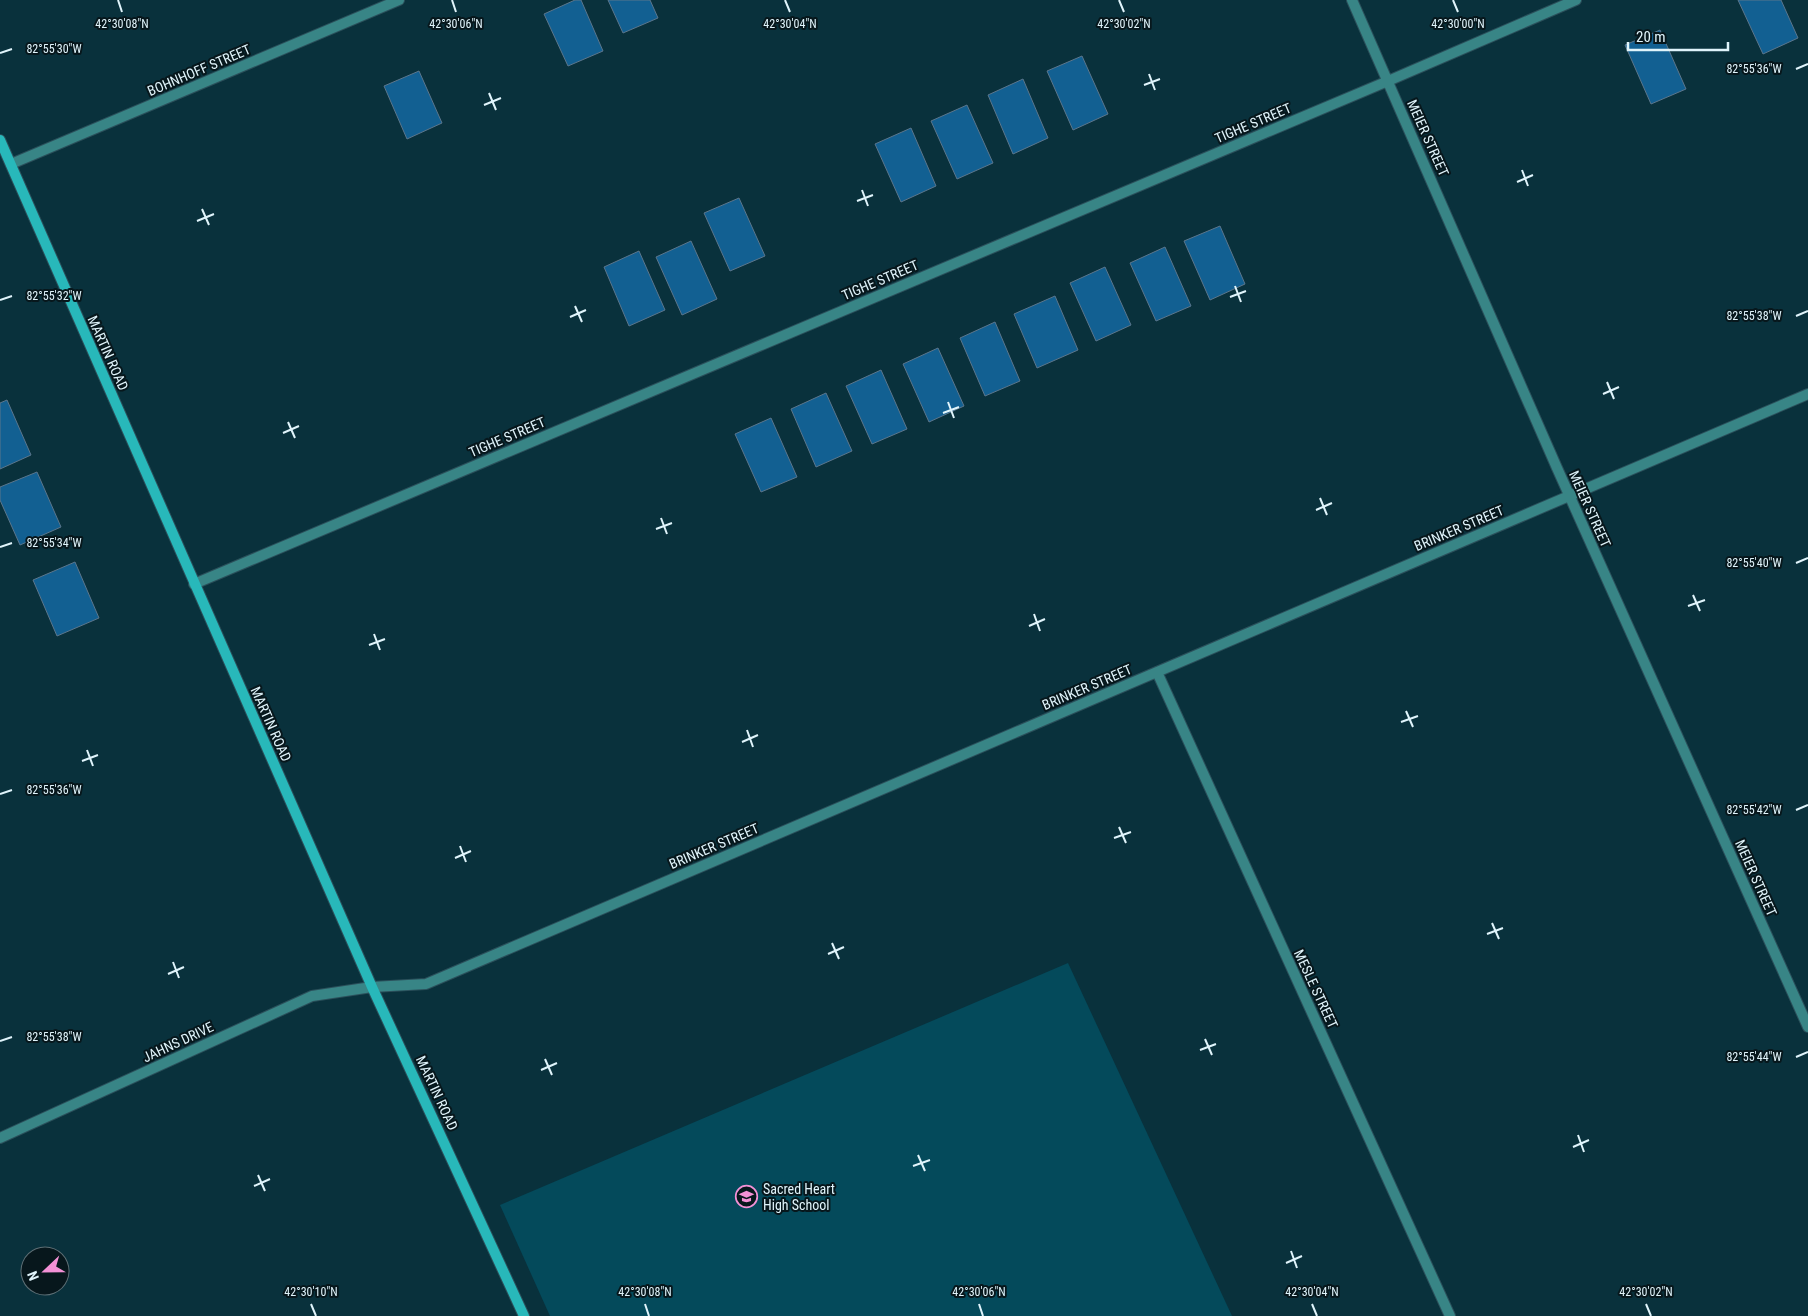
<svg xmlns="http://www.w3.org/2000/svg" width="1808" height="1316" font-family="'Roboto Condensed',sans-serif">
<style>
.green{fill:#044a5b}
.building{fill:#126092;stroke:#5b768c}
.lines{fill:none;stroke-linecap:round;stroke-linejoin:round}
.street-casing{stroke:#2b505b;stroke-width:12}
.secondary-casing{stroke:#2b505b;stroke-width:12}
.street{stroke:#388586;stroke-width:10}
.secondary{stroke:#28b8ba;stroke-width:10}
.ticks{fill:none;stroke:#e0f4fb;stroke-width:2}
.labels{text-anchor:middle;stroke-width:4;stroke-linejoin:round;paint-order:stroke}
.street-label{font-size:14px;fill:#e0f4fb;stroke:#07171c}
.poi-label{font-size:14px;fill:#e0f4fb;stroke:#07171c;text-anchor:start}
.ticks-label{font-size:12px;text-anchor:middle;fill:#e0f4fb;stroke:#07171c;stroke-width:4;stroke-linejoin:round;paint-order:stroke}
</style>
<rect width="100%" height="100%" fill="#09313c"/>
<path class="green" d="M1068 963 1232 1316H550L500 1205Z"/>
<path class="building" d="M575 0H581L603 51 568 66 544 14Z
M608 0H650L658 18 623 33Z
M1738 0H1781L1798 38 1763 54Z
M1660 30 1686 89 1651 104 1625 45Z
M1082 56 1108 114 1073 130 1047 71Z
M419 71 442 123 407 139 384 86Z
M1023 79 1048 138 1013 154 988 95Z
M967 105 993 163 957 179 931 121Z
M911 128 936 186 901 202 875 144Z
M739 198 765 256 730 271 704 213Z
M1220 226 1245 284 1210 300 1184 241Z
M691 241 717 299 682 315 656 257Z
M1165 247 1191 306 1156 321 1130 263Z
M639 251 665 310 629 326 604 267Z
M1105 267 1131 325 1096 341 1070 283Z
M1055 296 1078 350 1037 368 1014 314Z
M995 322 1020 381 985 396 960 338Z
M938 348 964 406 929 422 903 364Z
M881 370 907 429 872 444 846 386Z
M826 393 852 451 816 467 791 409Z
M7 400 31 455 0 469V403Z
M771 418 797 477 761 492 735 434Z
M37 472 61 527 20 545 0 500V487Z
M75 562 99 618 57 636 33 580Z"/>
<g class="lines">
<defs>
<path id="street" d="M1352 0 1557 468 1808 1027
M11 164 399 0
M194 584 1388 81 1576 0
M1157 672 1450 1316
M0 1138 312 996 372 987 426 984 1808 394"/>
<path id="secondary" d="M0 140 372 987 524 1316"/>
</defs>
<use href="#street" class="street-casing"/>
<use href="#secondary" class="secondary-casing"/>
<use href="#street" class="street"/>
<use href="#secondary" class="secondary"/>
</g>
<path class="ticks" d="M118 0 122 12M452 0 456 12M785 0 790 12M1119 0 1124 12M1453 0 1458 12M0 53 12 49M1796 69 1808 64M1149 74 1155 90M1144 85 1160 79M489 93 496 110M484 105 501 98M1522 170 1528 186M1517 182 1533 175M862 190 868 206M857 201 873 195M202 209 209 225M197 221 214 214M1235 286 1241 302M1230 297 1246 291M0 300 12 296M575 306 582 322M1796 316 1808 311M570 317 586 310M1607 382 1614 399M1603 394 1619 387M948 402 954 418M943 413 959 407M288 422 295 438M283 433 299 426M1320 498 1327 515M1316 510 1332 503M661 518 667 534M656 529 672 523M0 547 12 543M1796 563 1808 558M1693 595 1700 611M1688 606 1705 600M1034 614 1040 631M1029 626 1045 619M374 634 380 650M369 645 385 639M1406 711 1413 727M1401 722 1418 716M747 730 753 747M742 742 758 735M87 750 93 766M82 761 98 755M0 794 12 790M1796 810 1808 805M1119 827 1126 843M1114 838 1131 832M460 846 466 862M455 858 471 851M1492 923 1499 939M1487 934 1503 928M832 943 839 959M828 954 844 947M173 962 179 978M168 974 184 967M1205 1039 1212 1055M0 1041 12 1037M1200 1050 1216 1044M1796 1057 1808 1052M545 1059 552 1075M541 1070 557 1063M1578 1135 1584 1152M1573 1147 1589 1140M918 1155 925 1171M913 1166 930 1160M258 1175 265 1191M254 1186 270 1179M1291 1251 1297 1268M1286 1263 1302 1256M311 1304 316 1316M645 1304 649 1316M979 1304 983 1316M1312 1304 1317 1316M1646 1304 1651 1316"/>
<defs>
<symbol id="school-ring" viewBox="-11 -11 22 22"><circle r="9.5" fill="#07171c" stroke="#f391d6" stroke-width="1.5"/><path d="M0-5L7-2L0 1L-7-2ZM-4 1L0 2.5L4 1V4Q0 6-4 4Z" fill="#f391d6"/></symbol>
</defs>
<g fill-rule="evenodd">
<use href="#school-ring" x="734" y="1184" width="25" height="25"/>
</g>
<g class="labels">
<g class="street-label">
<text transform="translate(199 70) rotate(-23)" y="5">BOHNHOFF STREET</text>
<text transform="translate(1253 123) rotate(-23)" y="5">TIGHE STREET</text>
<text transform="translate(1428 138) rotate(66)" y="5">MEIER STREET</text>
<text transform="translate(880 280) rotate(-23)" y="5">TIGHE STREET</text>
<text transform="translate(108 353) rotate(66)" y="5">MARTIN ROAD</text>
<text transform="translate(507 437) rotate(-23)" y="5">TIGHE STREET</text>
<text transform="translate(1590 509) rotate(66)" y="5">MEIER STREET</text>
<text transform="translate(1459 528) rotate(-23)" y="5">BRINKER STREET</text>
<text transform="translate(1087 687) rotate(-23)" y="5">BRINKER STREET</text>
<text transform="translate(271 724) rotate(66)" y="5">MARTIN ROAD</text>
<text transform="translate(714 846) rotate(-23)" y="5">BRINKER STREET</text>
<text transform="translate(1756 878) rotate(66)" y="5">MEIER STREET</text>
<text transform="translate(1316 989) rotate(65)" y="5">MESLE STREET</text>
<text transform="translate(178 1042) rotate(-25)" y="5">JAHNS DRIVE</text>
<text transform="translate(437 1093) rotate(65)" y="5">MARTIN ROAD</text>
</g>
<g class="poi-label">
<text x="763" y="1194">Sacred Heart<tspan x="763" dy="16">High School</tspan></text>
</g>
</g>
<g class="ticks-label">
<text x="1458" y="28">42°30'00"N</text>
<text x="122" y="28">42°30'08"N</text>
<text x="456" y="28">42°30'06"N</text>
<text x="790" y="28">42°30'04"N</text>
<text x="1124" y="28">42°30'02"N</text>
<text x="54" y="53">82°55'30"W</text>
<text x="1754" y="73">82°55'36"W</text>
<text x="54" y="300">82°55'32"W</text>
<text x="1754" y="320">82°55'38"W</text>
<text x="54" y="547">82°55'34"W</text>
<text x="1754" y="567">82°55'40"W</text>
<text x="54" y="794">82°55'36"W</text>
<text x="1754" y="814">82°55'42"W</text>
<text x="54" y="1041">82°55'38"W</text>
<text x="1754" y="1061">82°55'44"W</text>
<text x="311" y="1296">42°30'10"N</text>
<text x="645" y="1296">42°30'08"N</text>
<text x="979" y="1296">42°30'06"N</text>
<text x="1312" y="1296">42°30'04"N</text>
<text x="1646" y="1296">42°30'02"N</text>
</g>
<g transform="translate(45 1271) rotate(248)"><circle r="24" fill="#07171c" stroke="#5e6f75"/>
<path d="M0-4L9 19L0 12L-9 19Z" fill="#f391d6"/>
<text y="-8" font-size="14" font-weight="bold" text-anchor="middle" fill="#e0f4fb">N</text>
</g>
<path d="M1628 42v8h100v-8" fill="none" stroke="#e0f4fb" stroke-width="2.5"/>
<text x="1636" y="42" font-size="15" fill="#e0f4fb" stroke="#07171c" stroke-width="4" paint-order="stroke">20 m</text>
</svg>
